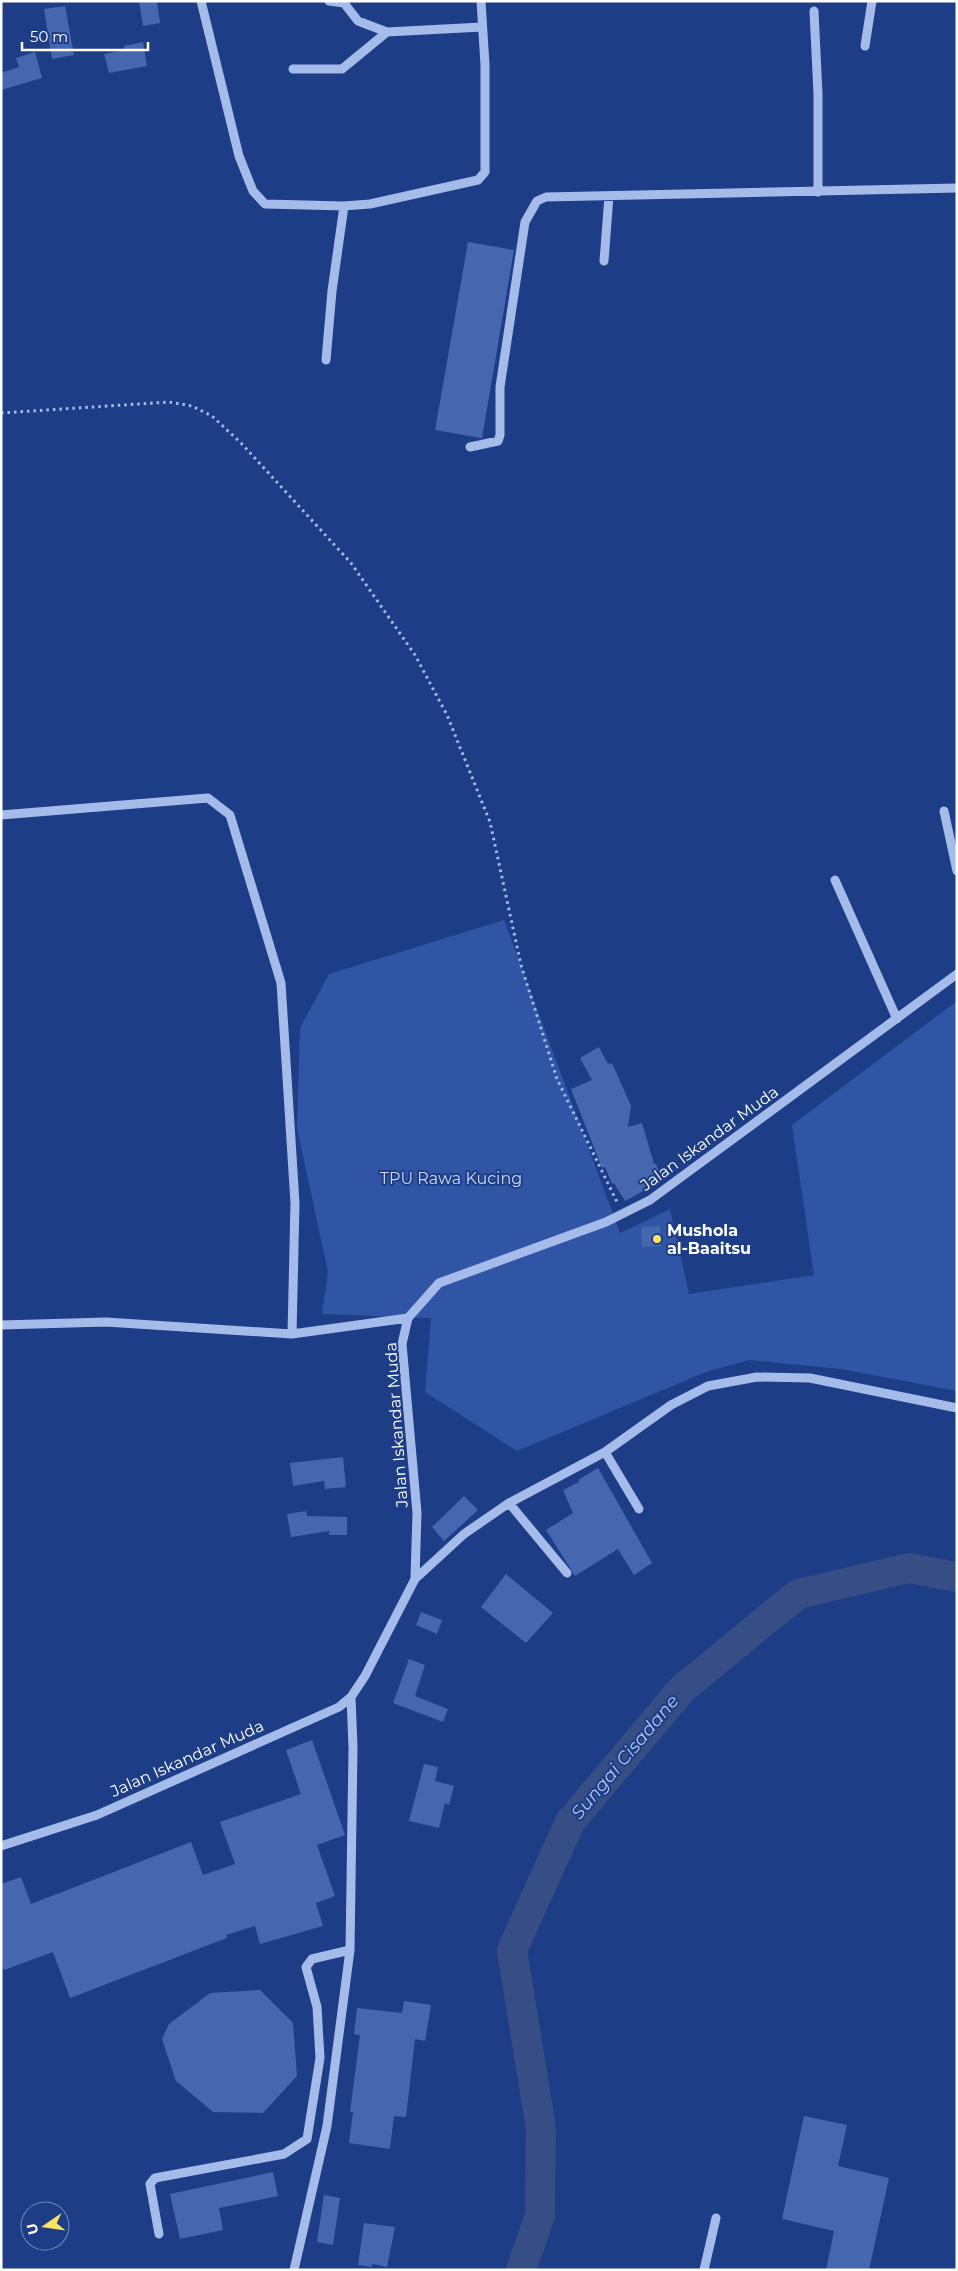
<svg xmlns="http://www.w3.org/2000/svg" width="958" height="2271" font-family="Montserrat,sans-serif">
<style>
.green{fill:#3055a4}
.lines{fill:none;stroke-linecap:round;stroke-linejoin:round}
.river{stroke:#364e84;stroke-width:30}
.building{fill:#4567af}
.path{stroke:#a5bceb;stroke-width:3;stroke-dasharray:2.5 4;stroke-linecap:butt}
.minor{stroke:#a5bceb;stroke-width:9}
.poi-dot{fill:#fae264;stroke:#1d3e86;stroke-width:2}
.labels{text-anchor:middle;stroke-width:4;stroke-linejoin:round;paint-order:stroke}
.street-label{font-size:16px;fill:#fff;stroke:#1d3e86}
.park-label{font-size:16px;fill:#cad9f8;stroke:#1d3e86}
.poi-label{font-size:16px;font-weight:bold;fill:#fff;stroke:#1d3e86;text-anchor:start}
.water-label{font-size:18px;font-style:italic;fill:#b1c6f2;stroke:#1d3e86}
</style>
<rect width="100%" height="100%" fill="#1d3e86"/>
<path class="green" d="M504 920 620 1233 670 1209 689 1294 814 1275 792 1125 957 1001V1391L841 1369 749 1360 706 1372 517 1451 425 1392 431 1318 322 1314 328 1272 297 1128 300 1028 329 974Z"/>
<g class="lines">
<path class="river" d="M521 2270 540 2215 541 2129 512 1950 570 1822 682 1689 798 1594 909 1568 957 1577"/>
</g>
<path class="building" d="M139 1H157L160 23 143 26Z
M65 6 74 55 52 59 44 9Z
M143 42 147 66 109 73 104 54 125 50 124 46Z
M35 52 42 78 1 90V73L19 67 16 58Z
M468 242 514 250 482 438H481L435 430Z
M599 1047 608 1064 612 1063 631 1106 628 1127 642 1123 654 1164H656L662 1179 644 1187 645 1190 625 1201 614 1183 612 1184 605 1167 602 1168 571 1089 592 1080 580 1058Z
M660 1226 661 1246 642 1247 641 1227Z
M343 1457 346 1487 325 1489 324 1481 293 1486 290 1463Z
M598 1468 652 1563 634 1575 618 1549 575 1576 546 1530 573 1513 563 1490 579 1482 578 1480Z
M464 1496 478 1510 444 1541 432 1527Z
M306 1511 307 1516 347 1517V1535H329V1531L291 1537 287 1514Z
M506 1574 553 1613 526 1643 481 1607Z
M421 1612 442 1620 437 1634 416 1625Z
M409 1659 425 1665 415 1696 448 1709 443 1722 393 1703Z
M312 1740 345 1835 317 1845 335 1896 316 1903 323 1926 260 1944 255 1926 226 1935 227 1938 70 1998 53 1952 4 1970 1 1963V1884L21 1877 31 1904 191 1842 203 1875 235 1864 220 1822 301 1794 286 1750Z
M424 1764 438 1767 435 1781 454 1786 449 1805 445 1803 439 1828 409 1821Z
M260 1990 293 2023 297 2076 263 2113 213 2112 176 2081 162 2039 169 2024 210 1993Z
M404 2001 431 2005 425 2041 415 2039 406 2117 394 2116 390 2149 349 2143 353 2112H350L360 2035 354 2034 357 2008 402 2013Z
M804 2116 847 2125 838 2166 889 2178 869 2270H826L834 2231 782 2219Z
M273 2172 278 2196 219 2208 223 2230 180 2239 170 2194Z
M324 2195 340 2198 333 2245 317 2242Z
M364 2223 395 2227 387 2267 372 2264V2267L358 2265Z"/>
<g class="lines">
<path class="path" d="M1 413 169 402 192 406 212 416 241 443 351 563 415 655 447 715 490 822 521 965 557 1079 618 1204"/>
<path class="minor" d="M201 1 239 156 253 191 265 204 344 206 370 204 478 180 485 172V65L481 1
M329 1 344 3 358 21 387 32
M814 11 818 94V192
M865 46 872 1
M293 69H342L387 32 482 27
M604 261 609 196
M326 360 332 291 344 206
M470 447 498 441 500 435V387L525 222 537 201 546 197 957 188
M944 811 957 871
M1 815 208 798 230 815 281 983 295 1203 292 1334
M835 880 897 1019
M1 1325 106 1322 292 1334 408 1318
M605 1452 639 1509
M509 1503 567 1573
M415 1579 464 1534 509 1503 605 1452 671 1405 708 1386 757 1377 810 1378 957 1408
M1 1846 97 1815 339 1707 351 1697 365 1676 415 1579 417 1513 402 1344 408 1318 439 1283 606 1222 650 1200 957 974
M159 2234 150 2184 155 2178 284 2154 307 2139 320 2058 317 2007 306 1967 312 1959 350 1950
M294 2270 327 2126 350 1950 353 1748 351 1697
M704 2270 716 2218"/>
</g>
<circle class="poi-dot" cx="657" cy="1239" r="5"/>
<g class="labels">
<g class="street-label">
<text transform="translate(709 1138) rotate(-36)" y="6">Jalan Iskandar Muda</text>
<text transform="translate(396 1425) rotate(-94)" y="6">Jalan Iskandar Muda</text>
<text transform="translate(187 1758) rotate(-24)" y="6">Jalan Iskandar Muda</text>
</g>
<g class="park-label">
<text x="451" y="1184">TPU Rawa Kucing</text>
</g>
<g class="poi-label">
<text x="667" y="1236">Mushola<tspan x="667" dy="18">al-Baaitsu</tspan></text>
</g>
<g class="water-label">
<text transform="translate(625 1757) rotate(-50)" y="6">Sungai Cisadane</text>
</g>
</g>
<rect width="958" height="2271" fill="none" stroke="#ffffff" stroke-width="5"/>
<g transform="translate(45 2226) rotate(257)"><circle r="24" fill="#1d3e86" stroke="#778bb6"/>
<path d="M0-4L9 19L0 12L-9 19Z" fill="#fae264"/>
<text y="-8" font-size="14" font-weight="bold" text-anchor="middle" fill="#ffffff">U</text>
</g>
<path d="M22 42v8h126v-8" fill="none" stroke="#ffffff" stroke-width="2.5"/>
<text x="30" y="42" font-size="15" fill="#ffffff" stroke="#1d3e86" stroke-width="4" paint-order="stroke">50 m</text>
</svg>
